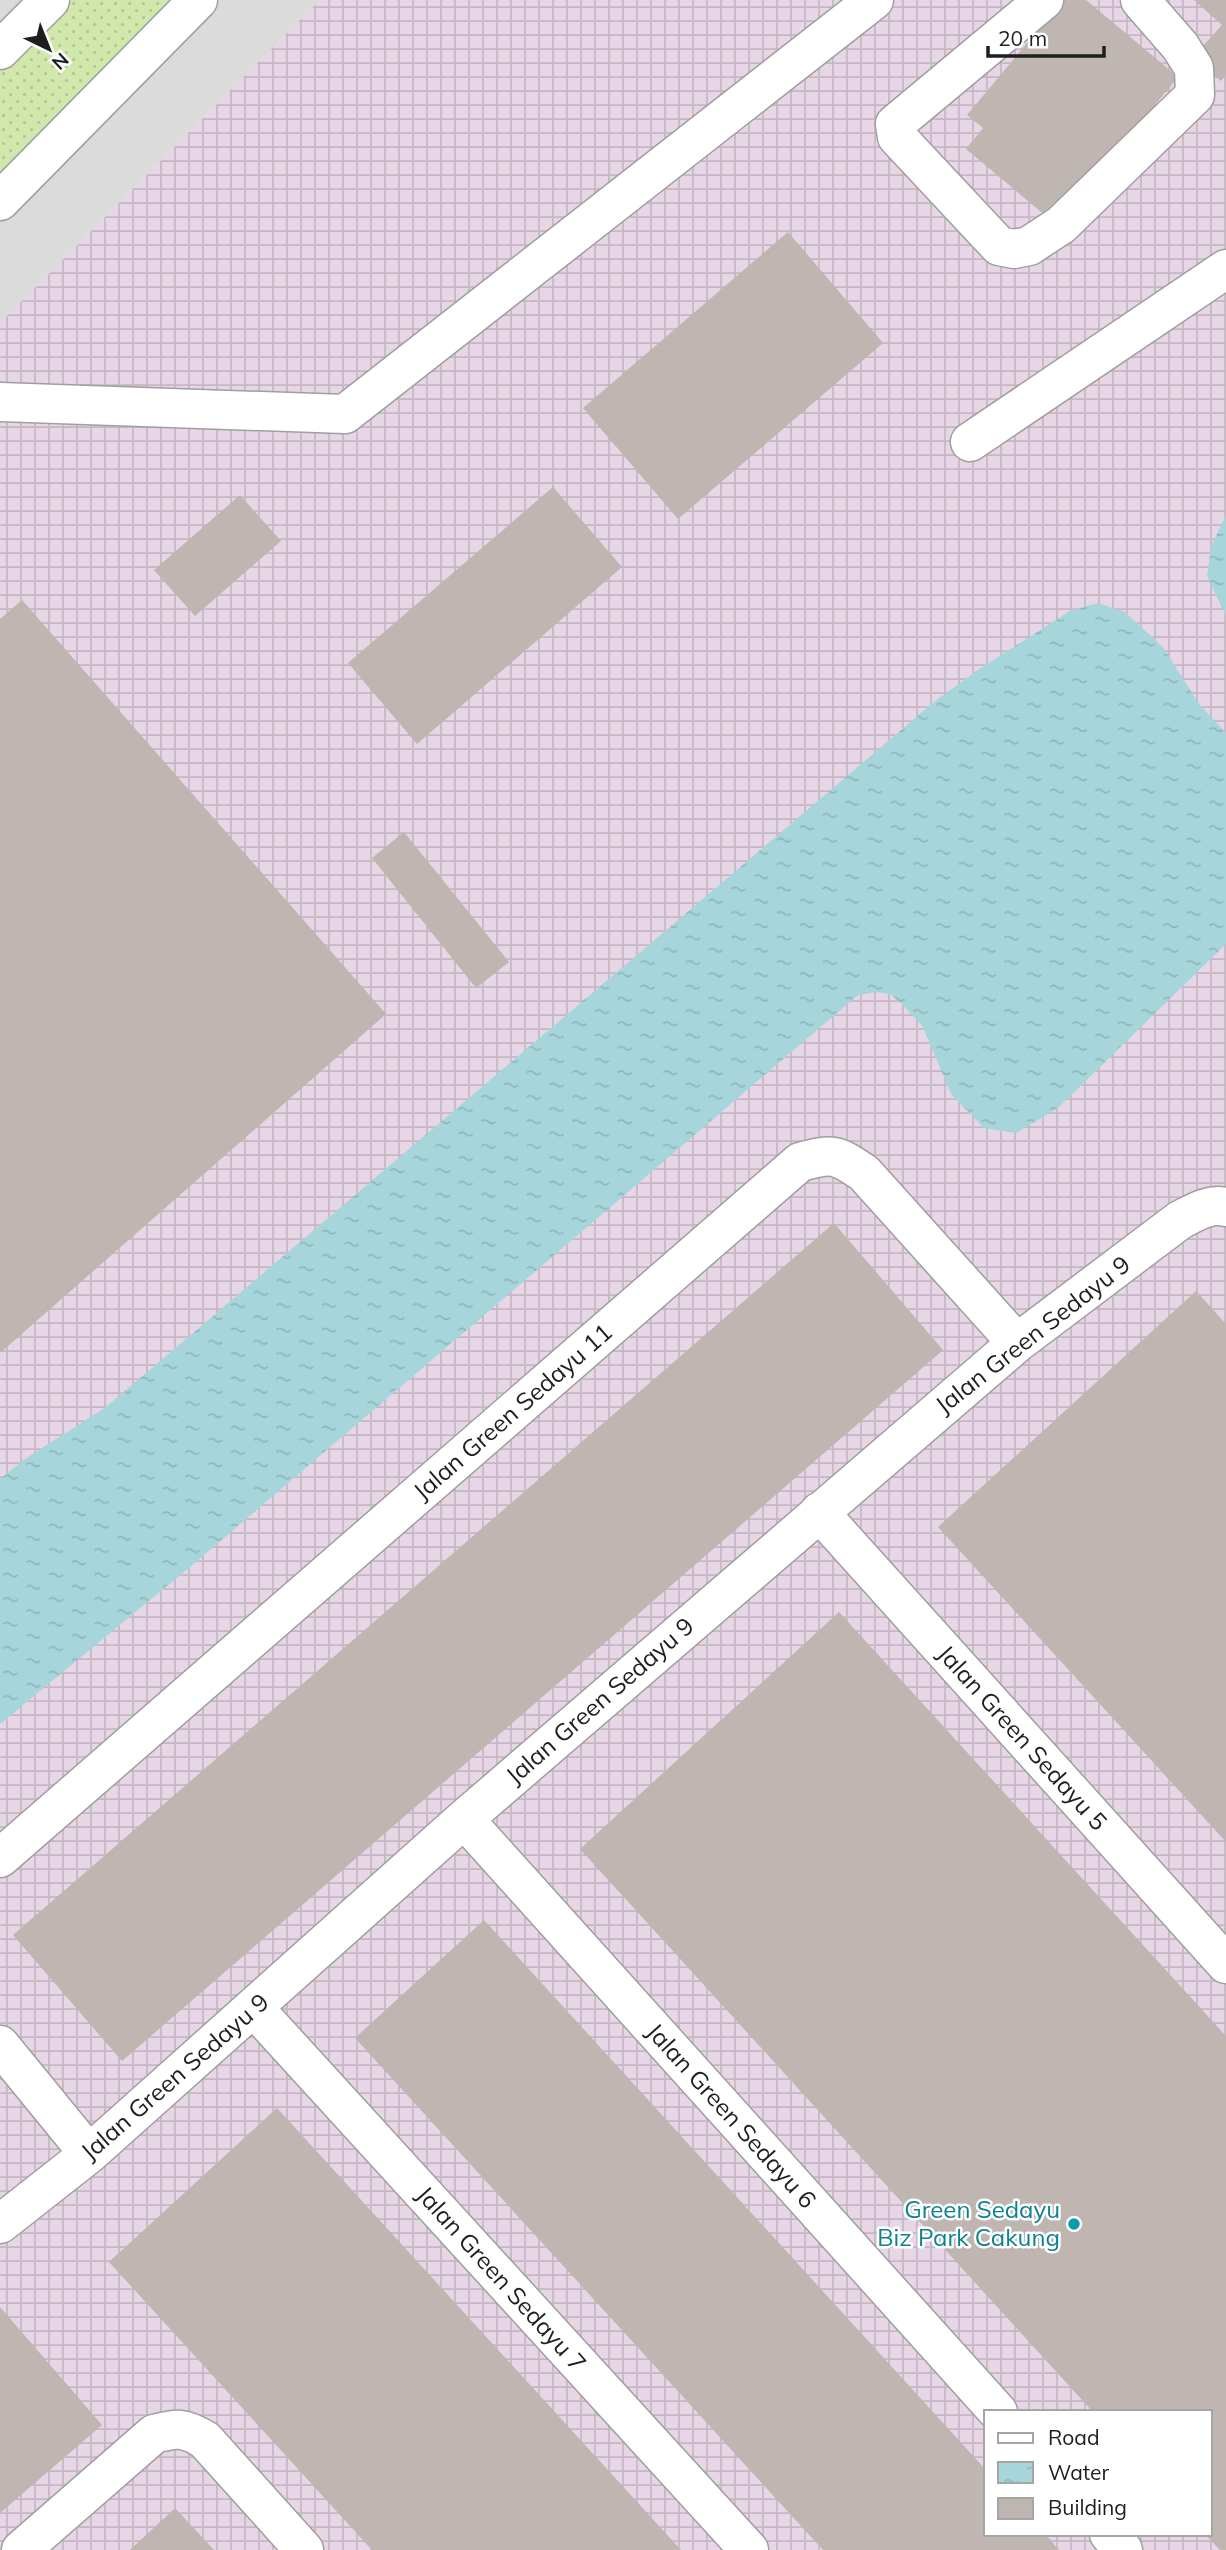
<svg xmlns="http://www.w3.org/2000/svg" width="1226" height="2550" font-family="Mulish,sans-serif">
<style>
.residential{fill:#dcdbdb}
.industrial{fill:url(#industrial-grid);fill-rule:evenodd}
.grass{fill:url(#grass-dots)}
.water{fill:url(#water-ripples)}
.building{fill:#bfb5b1}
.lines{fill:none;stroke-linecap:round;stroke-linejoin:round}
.minor-casing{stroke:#9f9f9f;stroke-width:41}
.minor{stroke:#fff;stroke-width:38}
.culture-dot{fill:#0f9aa8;stroke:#fff;stroke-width:2.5}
.labels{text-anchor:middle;stroke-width:5;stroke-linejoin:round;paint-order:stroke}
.street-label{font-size:24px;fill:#1e1e1e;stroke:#fff}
.culture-label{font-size:24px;fill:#0d838f;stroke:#fff;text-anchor:end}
</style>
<defs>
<pattern id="industrial-grid" width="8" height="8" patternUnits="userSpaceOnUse" patternTransform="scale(1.75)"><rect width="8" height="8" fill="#e7d6e6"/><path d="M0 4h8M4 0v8" fill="none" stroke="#c6b7c5"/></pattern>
<pattern id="grass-dots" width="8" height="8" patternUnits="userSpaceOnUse" patternTransform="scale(1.75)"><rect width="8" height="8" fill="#d1e7ac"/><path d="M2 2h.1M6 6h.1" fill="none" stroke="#b3c694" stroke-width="1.8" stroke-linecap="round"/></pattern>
<pattern id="water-ripples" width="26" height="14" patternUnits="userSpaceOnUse" patternTransform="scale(1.75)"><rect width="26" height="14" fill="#a6d6db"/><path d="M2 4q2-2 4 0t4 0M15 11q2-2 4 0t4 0" fill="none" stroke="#8eb7bc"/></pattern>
</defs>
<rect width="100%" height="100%" fill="#eeeae4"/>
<path class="residential" d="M0 0H320L0 323Z"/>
<path class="industrial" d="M320 0H1226V2550H0V323ZM986 2412H1210V2534H986Z"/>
<path class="grass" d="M50 0H198L0 201V50Z"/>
<path class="water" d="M1226 515V616L1207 576 1211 546Z
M1098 603 1125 612 1163 647 1199 704 1226 733V944L1058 1108 1016 1133 984 1128 951 1094 923 1027 902 1004 890 994 874 992 857 996 190 1567 0 1724V1479L25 1459 106 1407 934 702 976 671 1070 611Z"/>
<path class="building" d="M1063 0H1086L1178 77 1074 203 1063 194 1046 216 966 149 983 128 967 115Z
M1194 0H1226V75L1221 81 1193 57 1222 25Z
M788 232 883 343 678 519 583 408Z
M553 487 622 567 417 744 348 663Z
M240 495 281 541 195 616 154 570Z
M22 600 386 1014 0 1353V619Z
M404 832 509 962 476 988 372 858Z
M834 1223 943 1350 122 2061 13 1935Z
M1196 1291 1226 1324V1842L938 1527Z
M839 1612 1226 2036V2550H1220L1205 2534H1210V2412H1093L580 1849Z
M484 1920 986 2470V2534H1045L1059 2550H823L355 2038Z
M277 2108 681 2550H372L109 2262Z
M0 2307 102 2425 0 2513Z
M175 2508 214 2550H130Z"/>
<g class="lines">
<defs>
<path id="minor" d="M1044 0 895 124 897 137 999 246 1014 249 1029 246 1061 225 1195 95 1194 68 1180 46 1140 0
M0 50 50 0
M0 201 198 0
M0 402 345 414 874 0
M970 442 1226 269
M819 1512 1226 1964
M464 1819 998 2412
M0 1858 800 1162C833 1153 836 1154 864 1173L1017 1343
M254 2008 749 2550
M0 2045 89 2154
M0 2224 89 2154 464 1819 1017 1343 1180 1220C1194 1213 1209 1203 1226 1207
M1109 2534 1123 2550
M21 2550 154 2434C177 2428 184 2427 205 2440L304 2550"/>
</defs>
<use href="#minor" class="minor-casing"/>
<use href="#minor" class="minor"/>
</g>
<circle class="culture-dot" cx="1074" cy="2224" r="7"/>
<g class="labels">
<g class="street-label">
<text transform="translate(1033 1335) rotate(-38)" y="8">Jalan Green Sedayu 9</text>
<text transform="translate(513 1412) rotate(-41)" y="8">Jalan Green Sedayu 11</text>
<text transform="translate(600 1701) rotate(-41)" y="8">Jalan Green Sedayu 9</text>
<text transform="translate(1022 1738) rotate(48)" y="8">Jalan Green Sedayu 5</text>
<text transform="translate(175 2077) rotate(-41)" y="8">Jalan Green Sedayu 9</text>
<text transform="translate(731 2116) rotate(48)" y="8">Jalan Green Sedayu 6</text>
<text transform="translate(501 2279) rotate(48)" y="8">Jalan Green Sedayu 7</text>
</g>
<g class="culture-label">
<text x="1060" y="2218">Green Sedayu<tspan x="1060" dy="28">Biz Park Cakung</tspan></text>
</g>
</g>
<rect x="984" y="2410" width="228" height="126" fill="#ffffff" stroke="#a5a5a5" stroke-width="2"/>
<rect x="998" y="2433" width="35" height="10" fill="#ffffff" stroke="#a5a5a5" stroke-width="2"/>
<text x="1048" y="2445" font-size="21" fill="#1e1e1e">Road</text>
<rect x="998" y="2462" width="35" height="21" fill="url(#water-ripples)" stroke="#a5a5a5" stroke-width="2"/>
<text x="1048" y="2480" font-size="21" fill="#1e1e1e">Water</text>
<rect x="998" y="2498" width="35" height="21" fill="#bfb5b1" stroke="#a5a5a5" stroke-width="2"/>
<text x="1048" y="2515" font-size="21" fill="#1e1e1e">Building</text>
<g transform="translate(49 49) rotate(137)" stroke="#ffffff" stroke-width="5" paint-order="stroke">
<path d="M0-5L12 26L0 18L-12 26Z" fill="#1e1e1e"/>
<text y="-10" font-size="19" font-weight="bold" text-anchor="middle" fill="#1e1e1e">N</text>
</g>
<path d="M988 46v10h116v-10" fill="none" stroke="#1e1e1e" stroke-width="3.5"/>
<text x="998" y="46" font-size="21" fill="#1e1e1e" stroke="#ffffff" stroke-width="5" paint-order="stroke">20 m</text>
</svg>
